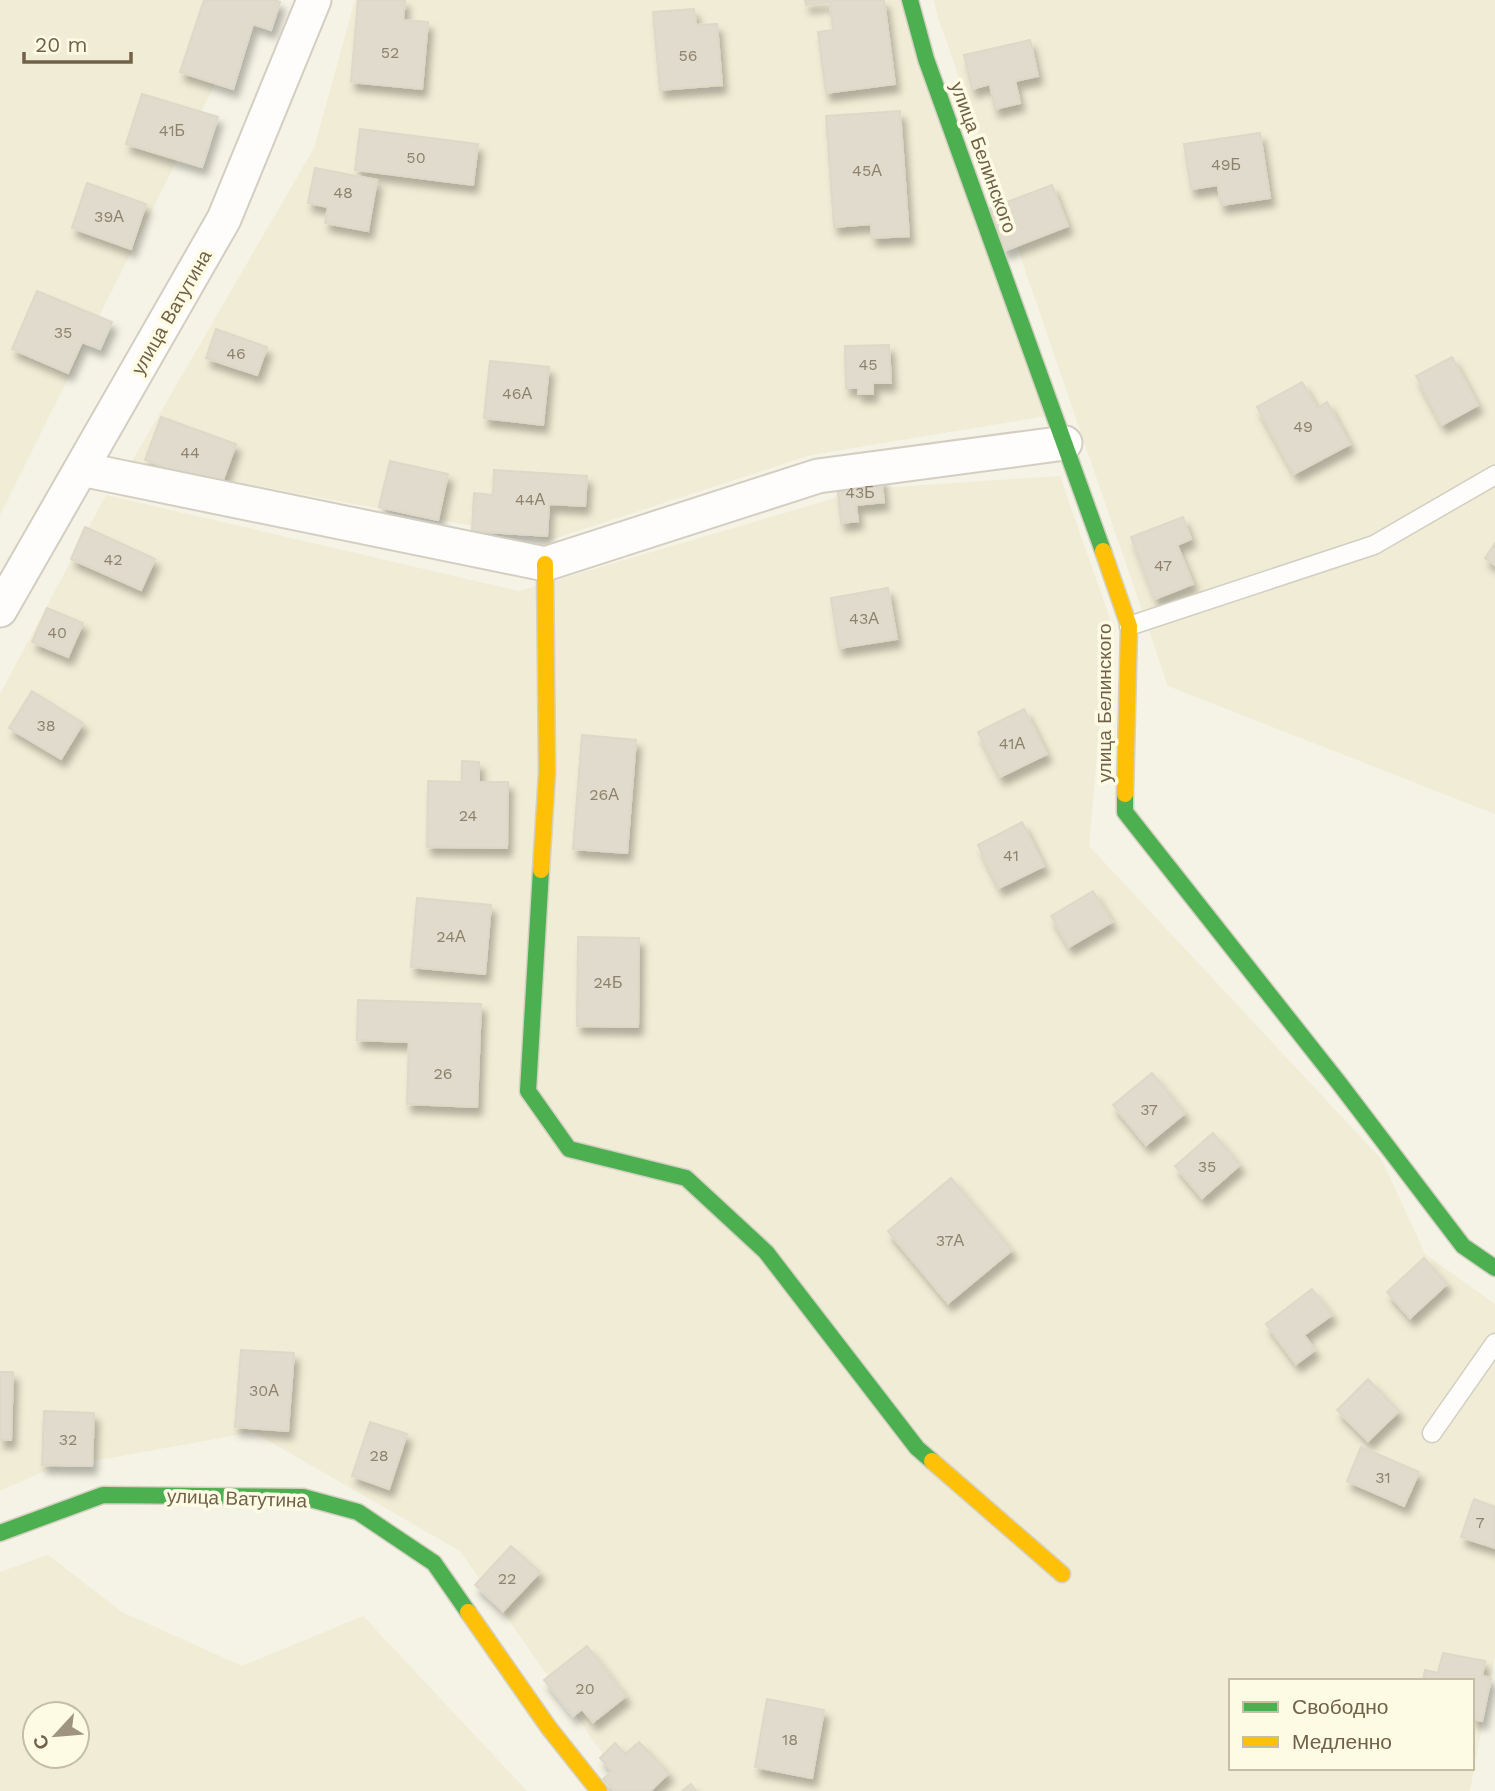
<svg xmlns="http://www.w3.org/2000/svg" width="1495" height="1791" font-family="'Work Sans',sans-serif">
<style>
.residential{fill:#f0ecd5;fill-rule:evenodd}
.building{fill:#e1dbcd;stroke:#ddd8c8;stroke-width:2;filter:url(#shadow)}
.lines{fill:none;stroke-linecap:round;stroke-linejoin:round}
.lane-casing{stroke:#d3cec1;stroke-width:21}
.street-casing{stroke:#d3cec1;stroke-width:37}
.fast-casing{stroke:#d5d0c2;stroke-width:19}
.slow-casing{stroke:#d5d0c2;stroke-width:19}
.lane{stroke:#fefdfb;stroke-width:18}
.street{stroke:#fefdfb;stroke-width:33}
.fast{stroke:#4caf50;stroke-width:16}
.slow{stroke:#ffc107;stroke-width:16}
.labels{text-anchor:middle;stroke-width:7;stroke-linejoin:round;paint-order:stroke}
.number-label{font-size:16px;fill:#8e826c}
.street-label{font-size:19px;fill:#706148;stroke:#fefbe5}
</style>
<defs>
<filter id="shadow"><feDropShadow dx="4.5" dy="8" stdDeviation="3.5" flood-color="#0004"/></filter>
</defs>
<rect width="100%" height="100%" fill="#f5f3e5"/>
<path class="residential" d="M0 0H257L0 515Z
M355 0H909L1046 416 811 455 550 540 131 463 314 148Z
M934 0H1495V814L1168 686 936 11Z
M1060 476 1109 616 1089 846 1382 1160 1425 1254 1495 1304V1656L1470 1791H629L460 1551 253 1432 49 1469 0 1491V694L106 495 519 591 866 489ZM1231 1681H1472V1768H1231Z
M48 1555 122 1612 242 1666 363 1616 527 1791H0V1572ZM35 1714H77V1756H35Z"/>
<path class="building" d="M204 0H274L280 2 271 30 253 24 233 89 180 72Z
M358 0H405L403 20 428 22 422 89 351 82Z
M805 0H884L895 84 826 93 818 32 833 30 830 2 806 5Z
M694 9 696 25 717 24 722 85 660 90 653 12Z
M1030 40 1038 76 1015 81 1020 103 995 109 990 84 972 89 964 55Z
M142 94 218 117 202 167 126 144Z
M900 111 909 236 872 238 871 224 834 227 826 116Z
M360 129 478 144 473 185 355 170Z
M1260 133 1270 198 1221 205 1218 185 1191 189 1184 144Z
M315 168 377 180 368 231 325 223 328 207 308 203Z
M87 183 146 204 131 249 72 228Z
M1052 185 1068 226 1004 251 988 209Z
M37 291 112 322 100 349 82 342 68 373 12 349Z
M216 329 267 347 257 375 206 358Z
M889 345 891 383H873V394H858V388H846L845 346Z
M1452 357 1478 405 1442 425 1416 376Z
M490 361 549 367 543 425 484 418Z
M1302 382 1317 408 1327 402 1350 444 1294 474 1257 407Z
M161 417 236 444 220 488 145 460Z
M390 461 448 474 438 520 379 507Z
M494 470 587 476 585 506 549 504 547 536 472 531 474 493 493 495Z
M881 476 884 502 856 505 858 521 841 523 837 482Z
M1183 517 1191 539 1177 545 1193 584 1155 599 1131 537Z
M85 527 155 559 141 590 71 559Z
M1495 543V565L1485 558Z
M888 588 897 639 839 648 831 598Z
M47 608 83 623 68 657 32 642Z
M32 691 83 723 61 759 9 728Z
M1024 709 1047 754 1000 777 978 732Z
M582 735 636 740 627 853 573 849Z
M462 761 479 762V782H508L507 848 427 847 428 781 462 782Z
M1022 822 1044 866 999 888 978 845Z
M1093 891 1112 922 1069 947 1051 916Z
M417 898 491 905 485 974 411 967Z
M578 937 639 938 638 1027 577 1026Z
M358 1000 481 1004 477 1107 407 1104 409 1042 357 1040Z
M1152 1073 1185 1113 1146 1145 1113 1105Z
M1213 1133 1240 1165 1202 1198 1175 1166Z
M951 1178 1012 1250 948 1303 888 1231Z
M1424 1258 1447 1284 1410 1318 1387 1292Z
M1312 1289 1332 1315 1304 1335 1315 1350 1296 1364 1266 1324Z
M241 1350 294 1353 288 1431 235 1427Z
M0 1372H13L11 1440H0Z
M1368 1379 1399 1411 1368 1441 1337 1410Z
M44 1411 94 1413 92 1466 42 1465Z
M370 1422 407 1434 389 1489 352 1476Z
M1361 1447 1419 1472 1404 1506 1347 1481Z
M1474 1499 1495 1507V1548L1461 1537Z
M511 1546 540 1572 503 1611 475 1585Z
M587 1646 626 1696 593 1722 582 1709 573 1716 544 1680Z
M1443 1653 1485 1661 1482 1676 1491 1678 1482 1721 1472 1719V1681H1423L1425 1670 1438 1673Z
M767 1699 824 1710 812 1778 755 1767Z
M639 1742 669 1773 650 1791H615L603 1779 612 1771 600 1758 615 1743 625 1754Z
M691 1784 696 1791H682Z"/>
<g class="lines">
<defs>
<path id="lane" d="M1129 626 1374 545 1495 475
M1432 1433 1495 1343"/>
<path id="street" d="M81 469 545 564 818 476 1065 443
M0 610 224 219 314 0"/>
<path id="fast" d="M910 0 926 59 1103 551
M1125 794V812L1339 1083 1463 1246 1495 1268
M541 870 528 1091 569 1149 686 1178 766 1252 917 1448 932 1461
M0 1533 103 1495 303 1497 358 1512 434 1563 468 1612"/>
<path id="slow" d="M1103 551 1129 626 1125 794
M541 870 547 773 545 564
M932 1461 1062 1574
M468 1612 549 1728 599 1791"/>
</defs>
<use href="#lane" class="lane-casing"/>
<use href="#street" class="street-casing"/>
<use href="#fast" class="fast-casing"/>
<use href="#slow" class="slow-casing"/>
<use href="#lane" class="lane"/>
<use href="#street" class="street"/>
<use href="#fast" class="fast"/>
<use href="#slow" class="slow"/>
</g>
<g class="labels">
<g class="number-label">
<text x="390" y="58">52</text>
<text x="688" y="61">56</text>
<text x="172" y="136">41Б</text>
<text x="416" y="163">50</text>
<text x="1226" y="170">49Б</text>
<text x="867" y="176">45А</text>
<text x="343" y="198">48</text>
<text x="109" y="222">39А</text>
<text x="63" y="338">35</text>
<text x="236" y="359">46</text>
<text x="868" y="370">45</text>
<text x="517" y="399">46А</text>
<text x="1303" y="432">49</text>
<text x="190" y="458">44</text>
<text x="860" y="498">43Б</text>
<text x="530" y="505">44А</text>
<text x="113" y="565">42</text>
<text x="1163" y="571">47</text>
<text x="864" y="624">43А</text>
<text x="57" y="638">40</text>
<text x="46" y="731">38</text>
<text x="1012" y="749">41А</text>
<text x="604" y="800">26А</text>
<text x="468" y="821">24</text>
<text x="1011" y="861">41</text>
<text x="451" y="942">24А</text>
<text x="608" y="988">24Б</text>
<text x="443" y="1079">26</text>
<text x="1149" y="1115">37</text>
<text x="1207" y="1172">35</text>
<text x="950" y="1246">37А</text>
<text x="264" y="1396">30А</text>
<text x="68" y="1445">32</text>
<text x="379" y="1461">28</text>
<text x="1383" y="1483">31</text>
<text x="1480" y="1528">7</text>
<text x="507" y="1584">22</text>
<text x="585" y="1694">20</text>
<text x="790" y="1745">18</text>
</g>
<g class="street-label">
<text transform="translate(984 157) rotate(70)" y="7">улица Белинского</text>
<text transform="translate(171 312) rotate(-60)" y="7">улица Ватутина</text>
<text transform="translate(1104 703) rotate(-90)" y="7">улица Белинского</text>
<text transform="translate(237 1498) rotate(2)" y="7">улица Ватутина</text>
</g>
</g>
<rect x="1229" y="1679" width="245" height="91" fill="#fefbe5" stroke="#c5bda6" stroke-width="2"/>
<rect x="1243" y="1702" width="35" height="10" fill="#4caf50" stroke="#c5bda6" stroke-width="2"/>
<text x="1292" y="1714" font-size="21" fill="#706148">Свободно</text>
<rect x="1243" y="1737" width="35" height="10" fill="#ffc107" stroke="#c5bda6" stroke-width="2"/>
<text x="1292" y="1749" font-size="21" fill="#706148">Медленно</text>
<g transform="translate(56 1735) rotate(244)"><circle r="33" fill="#fefbe5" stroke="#c5bda6" stroke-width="2"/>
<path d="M0-5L12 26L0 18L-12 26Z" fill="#9f947f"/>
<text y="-10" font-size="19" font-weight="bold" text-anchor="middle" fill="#706148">С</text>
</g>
<path d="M24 52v10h107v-10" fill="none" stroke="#706148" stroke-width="3.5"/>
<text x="35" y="52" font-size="21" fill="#706148" stroke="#fefbe5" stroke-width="5" paint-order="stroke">20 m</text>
</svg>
